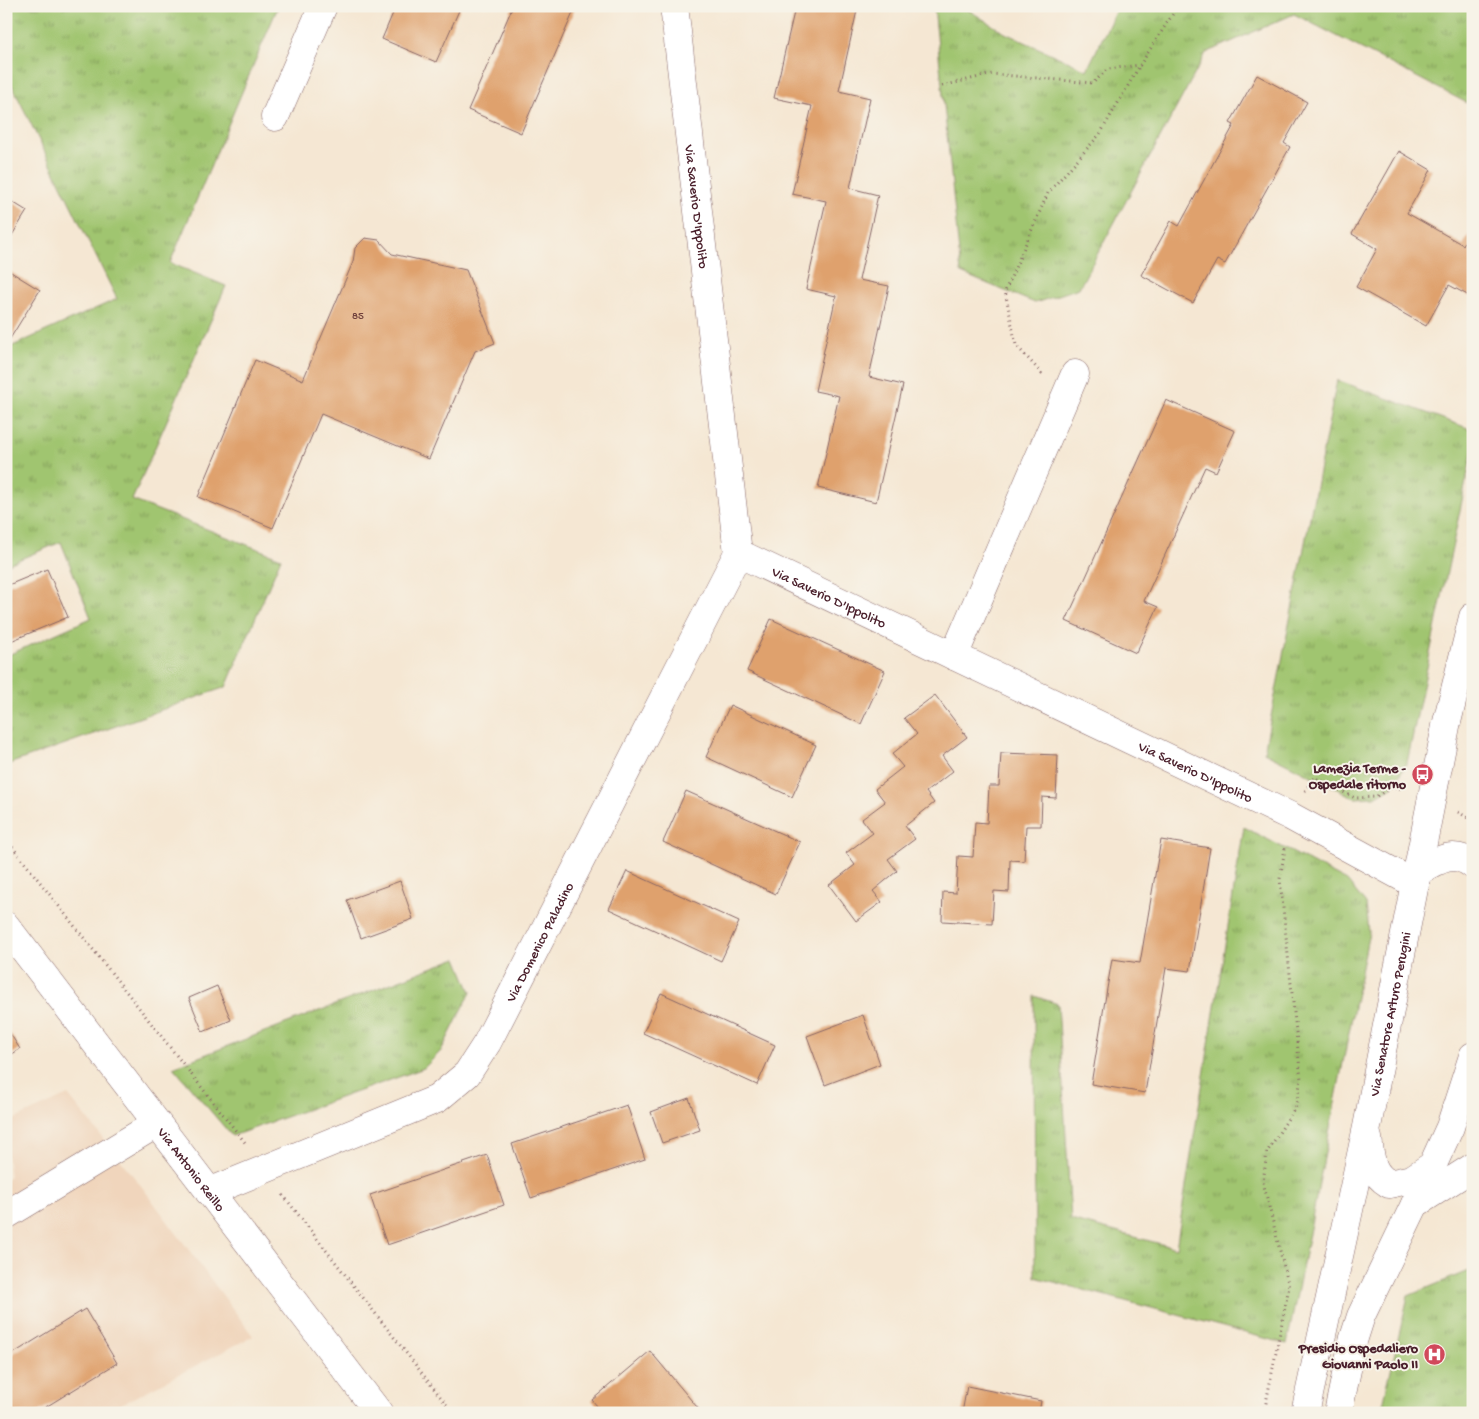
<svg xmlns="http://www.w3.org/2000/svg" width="1479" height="1419" font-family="'Gochi Hand',sans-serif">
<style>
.built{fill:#f0d5bc}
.grass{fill:url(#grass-tufts);stroke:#75724d}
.building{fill:#dfa16d}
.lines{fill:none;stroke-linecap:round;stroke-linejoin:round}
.minor-casing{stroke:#866566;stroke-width:29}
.path{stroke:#866566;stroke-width:3;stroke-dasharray:1 4;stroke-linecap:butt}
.minor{stroke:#fff;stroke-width:28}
.labels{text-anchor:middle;stroke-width:4;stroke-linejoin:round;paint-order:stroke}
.number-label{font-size:11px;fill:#6f403c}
.street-label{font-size:14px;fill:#4a1f2b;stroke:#f7f3e8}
.poi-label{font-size:14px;font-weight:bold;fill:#4a1f2b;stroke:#f7f3e8;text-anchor:end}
</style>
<defs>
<pattern id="grass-tufts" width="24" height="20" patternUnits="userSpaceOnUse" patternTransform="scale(1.25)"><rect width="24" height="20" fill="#a0c56f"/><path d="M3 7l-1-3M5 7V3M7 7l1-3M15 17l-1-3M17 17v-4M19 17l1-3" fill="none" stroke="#849f5b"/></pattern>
</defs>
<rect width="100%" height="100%" fill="#f7f3e8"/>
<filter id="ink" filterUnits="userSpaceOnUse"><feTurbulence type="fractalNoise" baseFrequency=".02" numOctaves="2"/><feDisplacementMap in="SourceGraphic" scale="10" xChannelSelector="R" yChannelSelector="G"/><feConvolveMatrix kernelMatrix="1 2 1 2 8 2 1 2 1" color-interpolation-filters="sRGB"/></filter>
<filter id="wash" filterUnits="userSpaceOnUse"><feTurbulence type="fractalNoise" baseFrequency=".0096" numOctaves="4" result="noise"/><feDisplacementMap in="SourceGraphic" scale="20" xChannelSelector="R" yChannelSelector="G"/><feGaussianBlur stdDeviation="1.12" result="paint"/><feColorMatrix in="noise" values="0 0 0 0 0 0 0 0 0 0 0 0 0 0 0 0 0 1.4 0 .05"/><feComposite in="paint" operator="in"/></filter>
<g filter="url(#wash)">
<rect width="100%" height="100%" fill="#f5e7d3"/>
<path class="built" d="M68 1095 142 1187 253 1336 104 1413H6V1179L10 1176 6 1149V1123Z"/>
<path class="grass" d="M6 6H275L277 9 170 263 226 286 132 500 281 558 226 687 6 765V656L91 618 61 542 6 565V349L117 299 6 73Z
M934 6H962L1005 33 1087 70 1118 6H1473V106L1294 14 1206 53 1079 288 1035 303 961 273Z
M1337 380 1473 430V448L1407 763 1392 787 1375 797 1355 798 1264 752Z
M1244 827 1347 881 1366 904 1369 932 1287 1344 1035 1277 1034 996 1058 1004 1071 1220 1176 1248Z
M457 958 471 992 441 1051 424 1068 232 1136 173 1067Z
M1473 1269V1413H1381L1408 1296Z"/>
<g id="blocks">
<path class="building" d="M396 6H461L436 62 382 39Z
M513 6H576L521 133 468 110Z
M789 6H858L839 91 870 98 850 188 878 195 859 280 889 286 869 377 903 385 876 502 818 488 839 396 815 391 836 296 806 289 826 201 792 194 812 106 774 98 795 8Z
M1257 75 1307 102 1284 143 1290 147 1225 264 1217 260 1193 303 1141 275 1171 221 1179 226 1234 125 1230 123Z
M1399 151 1431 170 1407 213 1463 245 1473 228V298L1449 285 1426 326 1356 287 1377 249 1352 234Z
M6 198 27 211 6 245Z
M365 238 379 240 392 254 466 270 495 343 475 351 429 459 321 414 273 528 198 497 255 360 303 380 353 262 355 248Z
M6 269 40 290 8 342 6 341Z
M1166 400 1235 431 1216 472 1205 467 1144 601 1158 607 1136 653 1066 621Z
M47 569 68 617 6 643V586Z
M771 619 885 671 861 724 747 671Z
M935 695 967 737 942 756 953 771 926 792 934 803 905 826 915 839 888 859 897 871 873 891 882 902 856 921 829 885 855 865 846 853 873 833 862 819 885 802 875 789 903 767 892 754 917 734 904 718Z
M730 705 816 745 792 797 706 757Z
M1001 753 1058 755 1056 798 1042 797 1041 826H1026L1024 861 1010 860 1009 892 994 891 992 924 942 921 943 892 956 893 958 856 973 857 975 822 987 823 989 786H999Z
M686 791 800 842 776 894 663 842Z
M1161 840 1210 848 1190 971 1166 968 1145 1093 1091 1084 1112 959 1140 963Z
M627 871 739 922 721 961 609 909Z
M400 881 413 919 361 938 347 900Z
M217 986 231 1020 203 1032 189 998Z
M661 993 775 1045 757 1085 643 1033Z
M863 1015 880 1064 825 1085 807 1036Z
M6 1027 20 1049 6 1058Z
M689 1098 700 1130 662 1143 651 1112Z
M627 1105 645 1159 531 1198 512 1144Z
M487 1155 504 1205 387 1245 370 1195Z
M85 1309 117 1363 36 1413H6V1358Z
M650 1351 702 1413H603L592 1400Z
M967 1386 1041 1401 1039 1413H962Z"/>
</g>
</g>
<g filter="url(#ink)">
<use href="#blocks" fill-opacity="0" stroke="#866566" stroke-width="1"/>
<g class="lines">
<defs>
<g id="minor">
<path id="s1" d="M674 6 738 553 1290 816 1415 884"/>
<path d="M275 117 323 6"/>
<path d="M954 656 1075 374"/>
<path d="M1416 873C1435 862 1453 848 1473 865"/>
<path id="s2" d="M6 926 379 1413"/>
<path d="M1368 1138C1371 1159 1370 1172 1389 1184L1412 1179 1433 1165"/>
<path id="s3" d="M209 1192 437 1099 467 1074 487 1043 738 553"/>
<path d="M1415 1204 1473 1167"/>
<path d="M6 1215 156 1124"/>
<path id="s4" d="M1305 1413 1367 1127 1446 726 1473 617"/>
<path d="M1338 1413 1353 1341 1361 1316 1415 1204 1450 1127 1473 1056"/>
</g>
</defs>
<use href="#minor" class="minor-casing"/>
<path class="path" d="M942 86 992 74 1093 83 1108 69 1140 65 1178 6
M1042 374 1016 345 1005 291 1048 193 1100 134 1140 65
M1305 791 1314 777 1355 798 1375 797 1392 787 1403 789
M1458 812 1473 821
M6 839 247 1145
M283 1195 453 1413
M1264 1413 1289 1287 1263 1182 1267 1152 1296 1106 1301 1079 1280 879 1285 848"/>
<use href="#minor" class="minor"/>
</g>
</g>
<defs>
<symbol id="bus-disc" viewBox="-11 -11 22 22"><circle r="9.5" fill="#d1495b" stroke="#f7f3e8"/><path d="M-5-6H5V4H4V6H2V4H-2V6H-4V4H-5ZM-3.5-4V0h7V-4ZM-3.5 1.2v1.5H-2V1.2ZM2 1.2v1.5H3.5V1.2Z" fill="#fff"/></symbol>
<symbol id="hospital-disc" viewBox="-11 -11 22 22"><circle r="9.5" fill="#d1495b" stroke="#f7f3e8"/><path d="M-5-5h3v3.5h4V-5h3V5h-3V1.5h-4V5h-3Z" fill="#fff"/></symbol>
</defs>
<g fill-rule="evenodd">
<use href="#bus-disc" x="1410" y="762" width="25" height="25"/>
<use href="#hospital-disc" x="1422" y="1342" width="25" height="25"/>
</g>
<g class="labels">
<g class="number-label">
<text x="358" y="319">85</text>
</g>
<g class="street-label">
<text dy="5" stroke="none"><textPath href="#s1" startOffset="202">Via Saverio D'Ippolito</textPath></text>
<text dy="5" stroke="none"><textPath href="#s1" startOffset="652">Via Saverio D'Ippolito</textPath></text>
<text dy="5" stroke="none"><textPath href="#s1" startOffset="1058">Via Saverio D'Ippolito</textPath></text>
<text dy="5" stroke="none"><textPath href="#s3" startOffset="436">Via Domenico Paladino</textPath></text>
<text dy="5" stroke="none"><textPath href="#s4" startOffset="408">Via Senatore Arturo Perugini</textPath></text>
<text dy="5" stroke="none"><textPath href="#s2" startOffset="306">Via Antonio Reillo</textPath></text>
</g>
<g class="poi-label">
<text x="1406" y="772">Lamezia Terme -<tspan x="1406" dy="16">Ospedale ritorno</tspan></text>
<text x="1418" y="1352">Presidio Ospedaliero<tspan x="1418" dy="16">Giovanni Paolo II</tspan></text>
</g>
</g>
<rect width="1479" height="1419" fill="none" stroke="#f7f3e8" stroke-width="25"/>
</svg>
